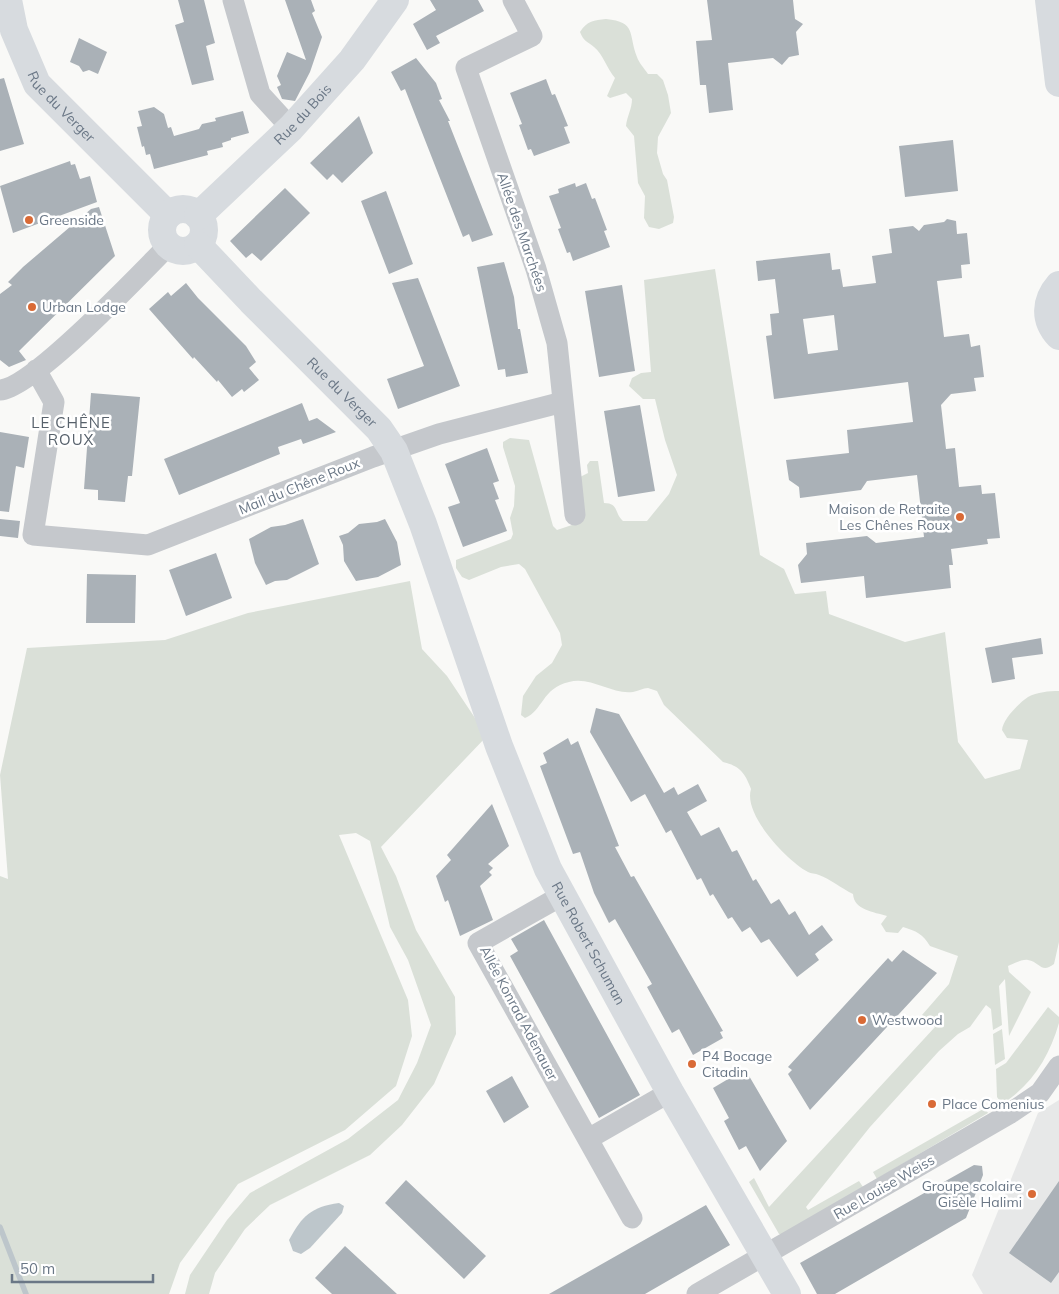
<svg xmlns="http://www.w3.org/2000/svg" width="1059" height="1294" font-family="Mulish,sans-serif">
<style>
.built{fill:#e7e8e8}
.green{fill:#dae0d8}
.water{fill:#bdc6cb}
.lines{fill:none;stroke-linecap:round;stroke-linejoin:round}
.stream{stroke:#bdc6cb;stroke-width:5.5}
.building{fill:#aab1b7;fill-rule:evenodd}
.street{stroke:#c5c8cc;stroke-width:21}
.secondary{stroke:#d7dbdf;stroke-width:28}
.poi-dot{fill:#d96a36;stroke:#fff;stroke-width:2}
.labels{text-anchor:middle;stroke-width:5;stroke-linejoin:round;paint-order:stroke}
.street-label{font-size:14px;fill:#6a7786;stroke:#fff}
.poi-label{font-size:14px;fill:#6a7786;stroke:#fff;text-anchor:start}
.neighbourhood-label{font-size:15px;letter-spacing:1px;fill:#57616b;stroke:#fff}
</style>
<rect width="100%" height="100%" fill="#f9f9f7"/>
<path class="built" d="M1059 1100V1294H983L972 1275 1038 1113Z"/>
<path class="green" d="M606 19C637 22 628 34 637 57 639 63 644 68 648 74H657L663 80 668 95 671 113 658 137 657 153 663 174 667 180 674 217 673 223 659 229 649 227 644 218 645 196 638 183 634 136 626 126C627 116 632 109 632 99L626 93 610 98 607 96 615 78C607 69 603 54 594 47 587 41 584 42 580 32 587 21 594 20 606 19Z
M715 269 760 555 784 569 795 594 826 591 829 614 905 642 945 632 958 742 985 779 1020 769 1028 740 1007 738 1002 730C1003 719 1019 703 1028 697 1037 692 1049 691 1059 691V942L1054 964C1041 974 1040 962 1028 960 1022 959 1013 964 1008 966L1009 972 1031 992 1009 1036 1005 979 999 986 1002 1025 993 1030 991 1009 986 1005 970 1027 958 1034 939 1051 870 1127 806 1207 808 1210 859 1181 863 1187 782 1234H779L749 1182 754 1178 769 1207 935 1027 922 1015 949 984 958 956 930 946C923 934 916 931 903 927L898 933 886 932 881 924 887 916C874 912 854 910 853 894 841 888 830 879 819 875 815 873 811 874 808 872 786 860 743 814 751 789 745 773 740 766 723 762L664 705 657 691 648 688C643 688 638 691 633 692 612 695 591 676 569 682 542 688 543 711 525 718L521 715 523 696 536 676 552 663 562 645 560 633 525 569 519 564 501 567 469 580 462 577 456 568V560L511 539 513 534 510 518 514 506 515 486 503 447V442L510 438 529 440 553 526 557 530 581 522 580 477 588 473 587 465 590 461H598L604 503C619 503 614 513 623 521H647L669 494 677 475 665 440 655 399H643L629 386 632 378 641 373 651 372 644 280Z
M410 581 422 649 447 676 487 736 381 847 396 876 416 930 455 997 456 1034 434 1084 402 1125 370 1155 270 1205 245 1229 215 1273 209 1294H185L190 1275 227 1220 250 1193 348 1139 398 1100 417 1063 431 1025 408 960 390 927 370 841 356 833 339 835 408 1000 412 1036 396 1086 345 1130 238 1184 180 1263 169 1294H0V876L8 879 0 775 27 648 165 640 248 613Z
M1048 1007 1059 1017V1023C1049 1057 1032 1085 1002 1104L997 1097 996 1069 1006 1063Z
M1002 1029 1005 1059 995 1065 993 1034Z
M985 1108 988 1113 877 1179 873 1172Z"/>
<path class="water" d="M339 1203 344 1206 342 1213 310 1248 301 1254 293 1251 289 1240C302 1216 311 1207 339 1203Z"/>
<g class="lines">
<path class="stream" d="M0 1227 26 1294"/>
</g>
<path class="building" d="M178 0H204L215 43 206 46 214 80 192 85 175 25 184 22Z
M285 0H311L315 11 312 13 322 37 310 72 295 101 282 99 277 87 281 85 277 76 287 52 306 60Z
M430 0H478L484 11 436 36 440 43 427 50 413 24 436 10Z
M707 0H793L795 19 803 24 796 32 799 55 789 57 782 65 773 58 728 63 733 110 709 113 706 85H700L696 41 712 40Z
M79 38 107 52 98 74 89 70 83 72 79 66 70 62Z
M416 58 436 83 442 99 439 100 450 121H448L493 235 472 242 469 234 463 237 405 89 401 91 391 72Z
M4 78 24 144 0 151V79Z
M546 79 552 95 555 94 568 126 564 127 570 143 534 156 531 149 528 150 519 125 522 124 510 93Z
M154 107 164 114 168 128 171 127 174 136 199 129 202 124 216 121 215 118 243 111 249 133 231 138V140L222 143 223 147 207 151 208 155 154 169 150 154 146 155 144 146 142 147 137 127 142 126 138 111Z
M359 116 373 153 342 183 333 174 327 180 310 163Z
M953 140 958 191 905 197 899 146Z
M70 161 71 165 75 164 80 179 90 176 97 202 13 233 0 186Z
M575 183 576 187 586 183 592 199 595 198 607 230 604 231 610 247 573 261 570 252 567 253 558 229 561 228 549 196 559 193 558 189Z
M285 188 310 213 261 261 252 253 246 258 230 241Z
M386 191 413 264 389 274 361 201Z
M99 207 115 256 19 351 26 360 9 367 0 360V294L12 285 8 282 23 267 91 209Z
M947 219 956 221 957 234 967 233 970 264 961 265 962 278 937 281 944 337 969 334 971 347 980 345 984 377 974 378 976 391 951 394 941 405 946 449 955 448 959 487 981 485 982 494 995 493 1000 538 987 539 988 544 951 549 953 565H949L951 588 866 598 864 576 801 583 798 565 807 554 806 543 867 536 876 543 924 537 917 475 867 481 861 490 800 498 799 487 789 480 786 460 849 453 847 430 913 422 908 382 774 399 766 336 772 335 770 314 779 313 775 279 758 281 756 261 830 253 832 270 840 269 843 287 876 283 872 256 892 253 889 229 913 226 919 231 924 225 944 222ZM834 315 838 350 808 354 803 319Z
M504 262 514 297 518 329H520L528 373 506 377 505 369 498 370 477 267Z
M418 278 460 386 398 409 387 379 424 366 392 283Z
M186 283 198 298 246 346 256 362 249 368 259 380 244 392 242 389 232 397 218 380 217 382 194 357 193 359 149 309 168 292 171 296Z
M622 285 635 371 599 377 585 291Z
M91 393 140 397 132 476H128L125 502 98 500V490L84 489Z
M302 403 309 421 317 418 336 432 303 444 301 439 278 447 280 454 179 495 164 459Z
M640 405 655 491 618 497 604 411Z
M0 432 29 437 24 468 16 466 9 512 0 511Z
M487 448 499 481 493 483 499 499 495 500 507 531 463 547 448 507 460 503 445 464Z
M0 519 20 521 18 538 0 536Z
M303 519 319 564 287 580 275 581 266 585 255 563 249 539 271 527 285 525Z
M385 519 397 542 401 565 378 577 356 581 344 561 343 545 339 536 348 533 359 524 377 522Z
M216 553 232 598 186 616 169 570Z
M87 574 136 575 135 623H86Z
M1041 638 1043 654 1012 658 1015 679 992 683 985 648Z
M596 708 619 714 664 793 674 787 678 795 698 784 707 801 687 812 701 836 719 827 732 852 737 850 753 881 756 879 771 904 779 899 789 915 795 911 809 935 822 925 833 940 815 954 819 960 797 977 769 939 761 943 750 927 742 932 732 917 728 919 713 894 710 896 701 878 697 880 671 830 666 833 645 794 631 802 590 732Z
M568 738 571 745 578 741 619 846 615 847 631 877 634 876 723 1031 720 1032 723 1038 693 1055 679 1029 672 1033 660 1011 647 987 652 984 615 919 609 923 594 893 580 852 573 854 540 766 547 763 543 753Z
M492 804 509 846 488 864 493 868 489 872 492 875 480 886 493 920 460 936 448 900 445 902 436 876 451 860 447 855Z
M544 920 640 1095 599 1118 510 956 518 951 511 939Z
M903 950 937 973 810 1110 788 1074 792 1070 788 1067 888 958 892 962Z
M745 1069 787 1141 760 1171 746 1146 739 1150 724 1121 729 1118 713 1088Z
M512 1076 529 1107 504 1123 486 1091Z
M974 1165 982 1166 983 1175 966 1218 835 1294H817L800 1263Z
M406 1180 486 1256 464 1279 385 1203Z
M1059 1181V1272L1051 1283 1009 1253Z
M706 1205 730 1245 645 1294H549Z
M345 1246 397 1294H332L315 1278Z"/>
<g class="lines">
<path class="street" d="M233 0 260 94 291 128
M513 0 532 36 466 68 536 269 557 343 575 515
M36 370 54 402 33 535 148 545 373 457 439 434 563 402
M0 390C33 388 141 273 168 246
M561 896 478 943 632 1218
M588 1139 670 1092
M697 1294 1009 1114 1040 1093 1059 1066"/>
<g class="secondary">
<path id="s1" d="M8 0 14 30 37 84 168 215"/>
<path d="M1049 0 1059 83"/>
<circle cx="183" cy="230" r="21"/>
<path id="s2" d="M198 216 291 128 352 60 395 0"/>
<path id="s3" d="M198 245 251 301 379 429 394 451 423 524 499 746 548 869 670 1092 787 1294"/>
<path d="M1059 285C1045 301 1044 320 1059 336"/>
</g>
</g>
<g class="poi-dot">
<circle cx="29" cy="220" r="5"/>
<circle cx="32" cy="307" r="5"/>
<circle cx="960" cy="517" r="5"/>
<circle cx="862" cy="1020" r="5"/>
<circle cx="692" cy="1064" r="5"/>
<circle cx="932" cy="1104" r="5"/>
<circle cx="1032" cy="1194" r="5"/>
</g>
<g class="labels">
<g class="street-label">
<text dy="5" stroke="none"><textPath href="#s1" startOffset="122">Rue du Verger</textPath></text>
<text dy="5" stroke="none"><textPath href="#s2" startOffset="146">Rue du Bois</textPath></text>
<text transform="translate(522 232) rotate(71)" y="5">Allée des Marchées</text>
<text dy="5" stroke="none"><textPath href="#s3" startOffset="206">Rue du Verger</textPath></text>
<text transform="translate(299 486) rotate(-22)" y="5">Mail du Chêne Roux</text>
<text dy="5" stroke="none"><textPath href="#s3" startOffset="815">Rue Robert Schuman</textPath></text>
<text transform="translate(519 1013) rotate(62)" y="5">Allée Konrad Adenauer</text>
<text transform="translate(884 1187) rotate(-30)" y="5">Rue Louise Weiss</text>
</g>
<g class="poi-label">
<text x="39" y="225">Greenside</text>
<text x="42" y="312">Urban Lodge</text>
<text x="950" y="514" text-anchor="end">Maison de Retraite<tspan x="950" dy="16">Les Chênes Roux</tspan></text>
<text x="872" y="1025">Westwood</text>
<text x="702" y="1061">P4 Bocage<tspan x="702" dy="16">Citadin</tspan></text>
<text x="942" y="1109">Place Comenius</text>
<text x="1022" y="1191" text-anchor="end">Groupe scolaire<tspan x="1022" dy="16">Gisèle Halimi</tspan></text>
</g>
<g class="neighbourhood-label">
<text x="71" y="428">LE CHÊNE<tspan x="71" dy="17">ROUX</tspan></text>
</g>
</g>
<path d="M12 1274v8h141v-8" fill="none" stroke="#6a7786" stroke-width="2.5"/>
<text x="20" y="1274" font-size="15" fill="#6a7786" stroke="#ffffff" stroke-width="4" paint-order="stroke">50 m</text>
</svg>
